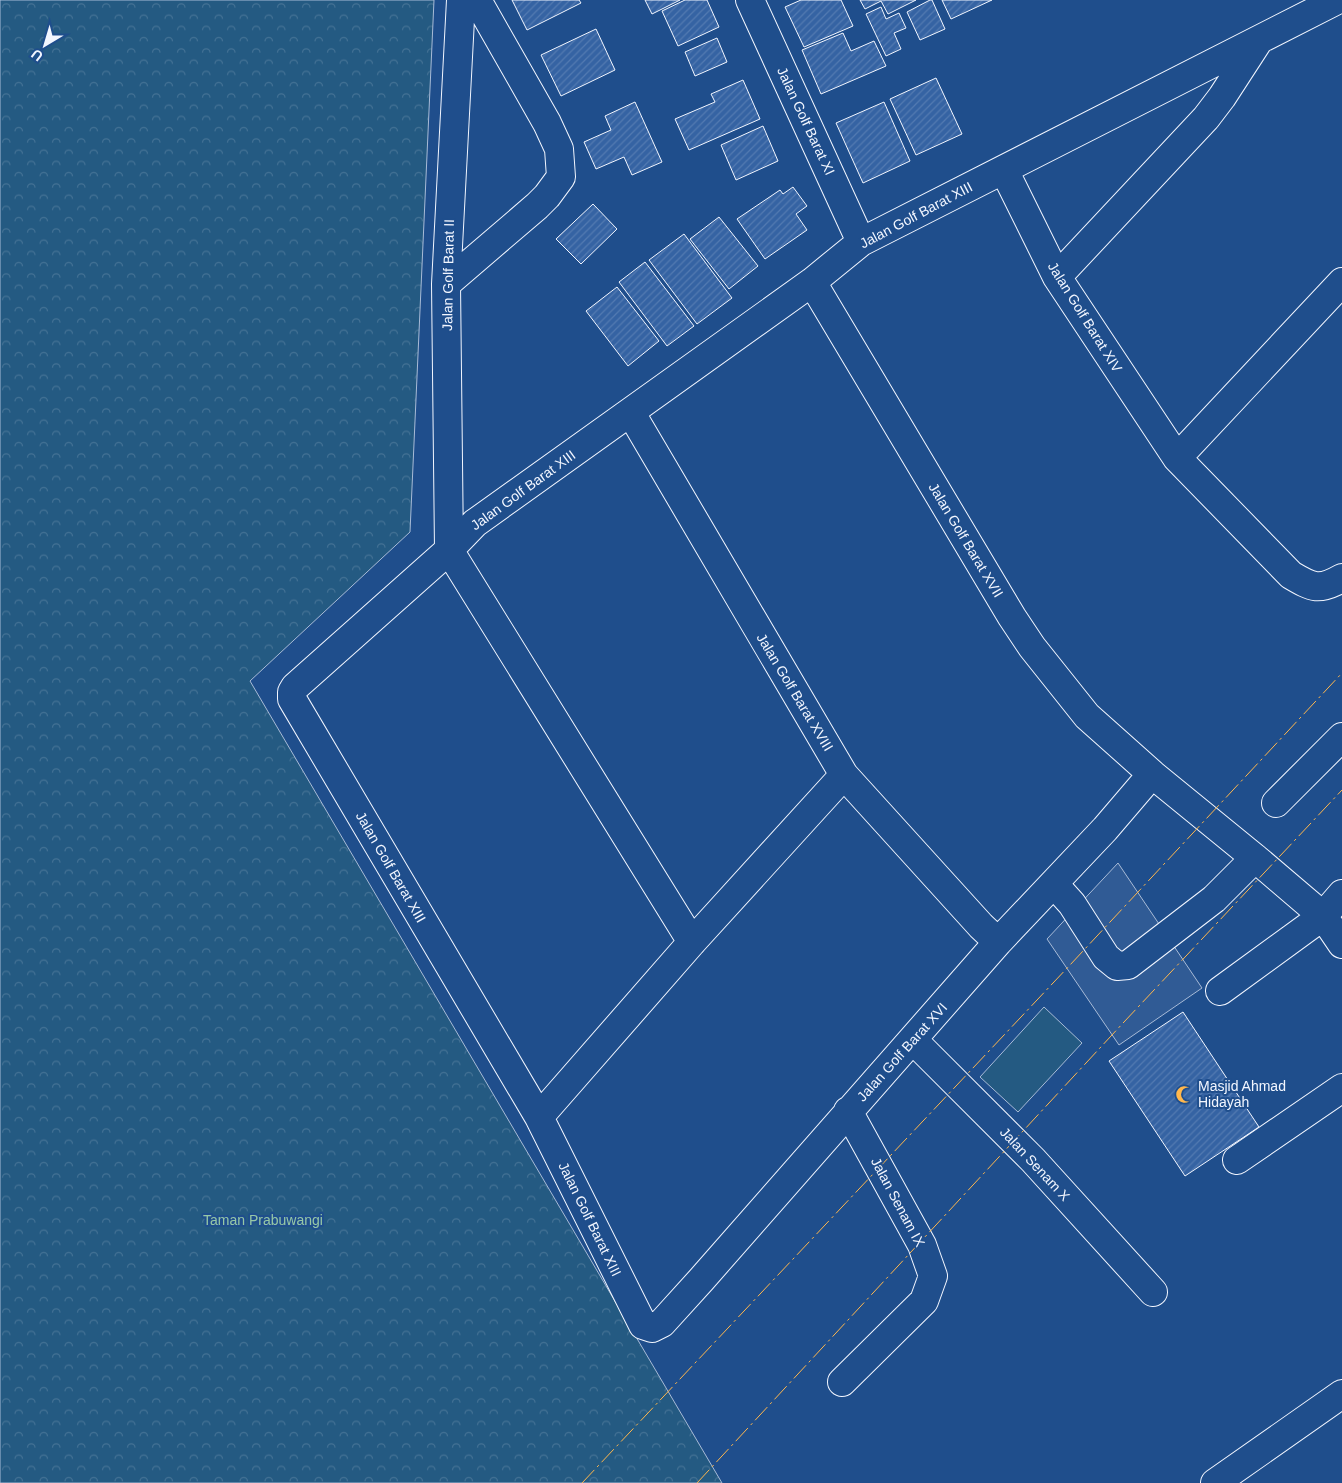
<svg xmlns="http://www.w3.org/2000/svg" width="1342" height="1483" font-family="Arial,sans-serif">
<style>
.grass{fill:#245a82;stroke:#a8bbd7}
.park{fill:url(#park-crowns);stroke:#a8bbd7}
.parking{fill:#305b95;stroke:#a8bbd7}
.building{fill:url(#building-hatch);stroke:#f2f6ff}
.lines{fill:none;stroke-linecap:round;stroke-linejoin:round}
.minor-casing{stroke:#f2f6ff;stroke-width:30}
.minor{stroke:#1f4e8c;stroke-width:28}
.power{stroke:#ffb74d;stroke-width:1;stroke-dasharray:18 4 2.5 4;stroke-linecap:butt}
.labels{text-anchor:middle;stroke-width:4;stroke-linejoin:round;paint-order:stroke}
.street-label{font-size:14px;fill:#f2f6ff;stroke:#1f4e8c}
.poi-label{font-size:14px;fill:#f2f6ff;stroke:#1f4e8c;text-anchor:start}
.park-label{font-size:14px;fill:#97c8a6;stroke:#1f4e8c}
</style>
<defs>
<pattern id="park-crowns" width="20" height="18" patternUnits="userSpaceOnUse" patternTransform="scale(1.25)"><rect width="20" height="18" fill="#245a82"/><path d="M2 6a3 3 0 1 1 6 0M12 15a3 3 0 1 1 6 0" fill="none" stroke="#447295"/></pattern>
<pattern id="building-hatch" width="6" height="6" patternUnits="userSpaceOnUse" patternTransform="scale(1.25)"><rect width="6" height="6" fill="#3563a3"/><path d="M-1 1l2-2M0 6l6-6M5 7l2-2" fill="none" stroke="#537ab1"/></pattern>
</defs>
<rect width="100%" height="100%" fill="#1f4e8c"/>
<path class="grass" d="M1044 1007 1082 1043 1018 1112 980 1077Z"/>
<path class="park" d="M0 0H434L410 532 250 681 722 1483H0Z"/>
<path class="parking" d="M1118 863 1202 988 1119 1045 1047 939Z"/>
<path class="building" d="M512 0H579L581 3 527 30Z
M645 0H680L652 14Z
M685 0H707L719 27 678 46 662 11Z
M801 0H841L853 26 804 47 785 7Z
M860 0H916L888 14 881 1 865 9Z
M930 0H932L945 29 920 40 907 12Z
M942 0H992L951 19Z
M881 7 886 19 899 13 906 28 894 33 901 49 886 56 866 14Z
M596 29 615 70 561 96 541 55Z
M843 33 851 51 874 41 886 66 821 94 802 50Z
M717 38 727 62 695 76 685 52Z
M936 78 962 134 916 155 890 99Z
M743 80 760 119 689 150 675 119 715 102 711 94Z
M635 102 662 162 632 175 624 157 596 169 584 142 611 130 605 116Z
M884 102 910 161 863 183 836 123Z
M763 126 778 161 736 180 721 145Z
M793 187 807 206 796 214 807 230 765 259 737 219 780 190 783 194Z
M593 204 617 229 581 264 556 239Z
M719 217 758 266 729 289 690 239Z
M684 234 732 298 697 324 649 260Z
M645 262 694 326 667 346 619 282Z
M617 287 659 341 628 366 586 311Z
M1183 1012 1259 1127 1185 1176 1109 1061Z"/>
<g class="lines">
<defs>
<path id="minor" d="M461 0 446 284 449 550 692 942
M750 0 861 242
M1004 170 1057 277 1177 458 1291 575C1313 588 1319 591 1342 578
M1057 277 1206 118 1222 97 1259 40
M812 282 1012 617 1032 647 1087 716 1152 774 1255 858 1323 916 1342 944
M446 284 537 206 547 196 561 177 559 149 547 123 477 0
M631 413 844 775 981 926 998 942
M1177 458 1342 282
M1152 774 1105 829 998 942 701 1280 662 1323 652 1328 643 1325 539 1117 292 699V692L295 687 449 550 475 523 812 282 861 242 1337 0
M1276 803 1342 737
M1054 884 1072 904 1106 957 1117 966 1128 965 1214 899 1255 858
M1220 991 1323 916 1342 894
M913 1040 1033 1160 1153 1292
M539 1117 692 942 844 775
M1237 1160 1342 1088
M842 1382 924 1301 933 1276 922 1245 848 1111
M1215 1483 1342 1394"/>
</defs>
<use href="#minor" class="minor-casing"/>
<use href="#minor" class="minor"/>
<path class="power" d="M582 1483 1070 965 1342 673
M697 1483 1124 1022 1342 790"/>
</g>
<defs>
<symbol id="mosque-bare" viewBox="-9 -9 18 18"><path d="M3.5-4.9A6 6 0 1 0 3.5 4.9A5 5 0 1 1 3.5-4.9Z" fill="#ffb74d" stroke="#1f4e8c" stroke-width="2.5" paint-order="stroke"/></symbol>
</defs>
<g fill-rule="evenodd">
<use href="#mosque-bare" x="1172" y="1082" width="25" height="25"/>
</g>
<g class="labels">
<g class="street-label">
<text transform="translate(806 121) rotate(65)" y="5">Jalan Golf Barat XI</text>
<text transform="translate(916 215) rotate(-28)" y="5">Jalan Golf Barat XIII</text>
<text transform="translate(448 275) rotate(-89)" y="5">Jalan Golf Barat II</text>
<text transform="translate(1085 317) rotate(58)" y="5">Jalan Golf Barat XIV</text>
<text transform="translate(523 490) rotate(-36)" y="5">Jalan Golf Barat XIII</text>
<text transform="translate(966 540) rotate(59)" y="5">Jalan Golf Barat XVII</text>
<text transform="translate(795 692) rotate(59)" y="5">Jalan Golf Barat XVIII</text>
<text transform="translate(391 867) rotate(60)" y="5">Jalan Golf Barat XIII</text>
<text transform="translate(902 1052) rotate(-48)" y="5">Jalan Golf Barat XVI</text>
<text transform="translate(1035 1164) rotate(47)" y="5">Jalan Senam X</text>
<text transform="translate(898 1202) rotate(62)" y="5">Jalan Senam IX</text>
<text transform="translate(590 1219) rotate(64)" y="5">Jalan Golf Barat XIII</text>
</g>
<g class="poi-label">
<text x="1198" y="1091">Masjid Ahmad<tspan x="1198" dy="16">Hidayah</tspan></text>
</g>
<g class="park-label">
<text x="263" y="1225">Taman Prabuwangi</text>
</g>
</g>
<g transform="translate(45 45) rotate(218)" stroke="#1f4e8c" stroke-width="4" paint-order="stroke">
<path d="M0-4L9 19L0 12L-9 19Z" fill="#f2f6ff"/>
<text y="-8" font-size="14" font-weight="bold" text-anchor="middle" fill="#f2f6ff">U</text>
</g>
</svg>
